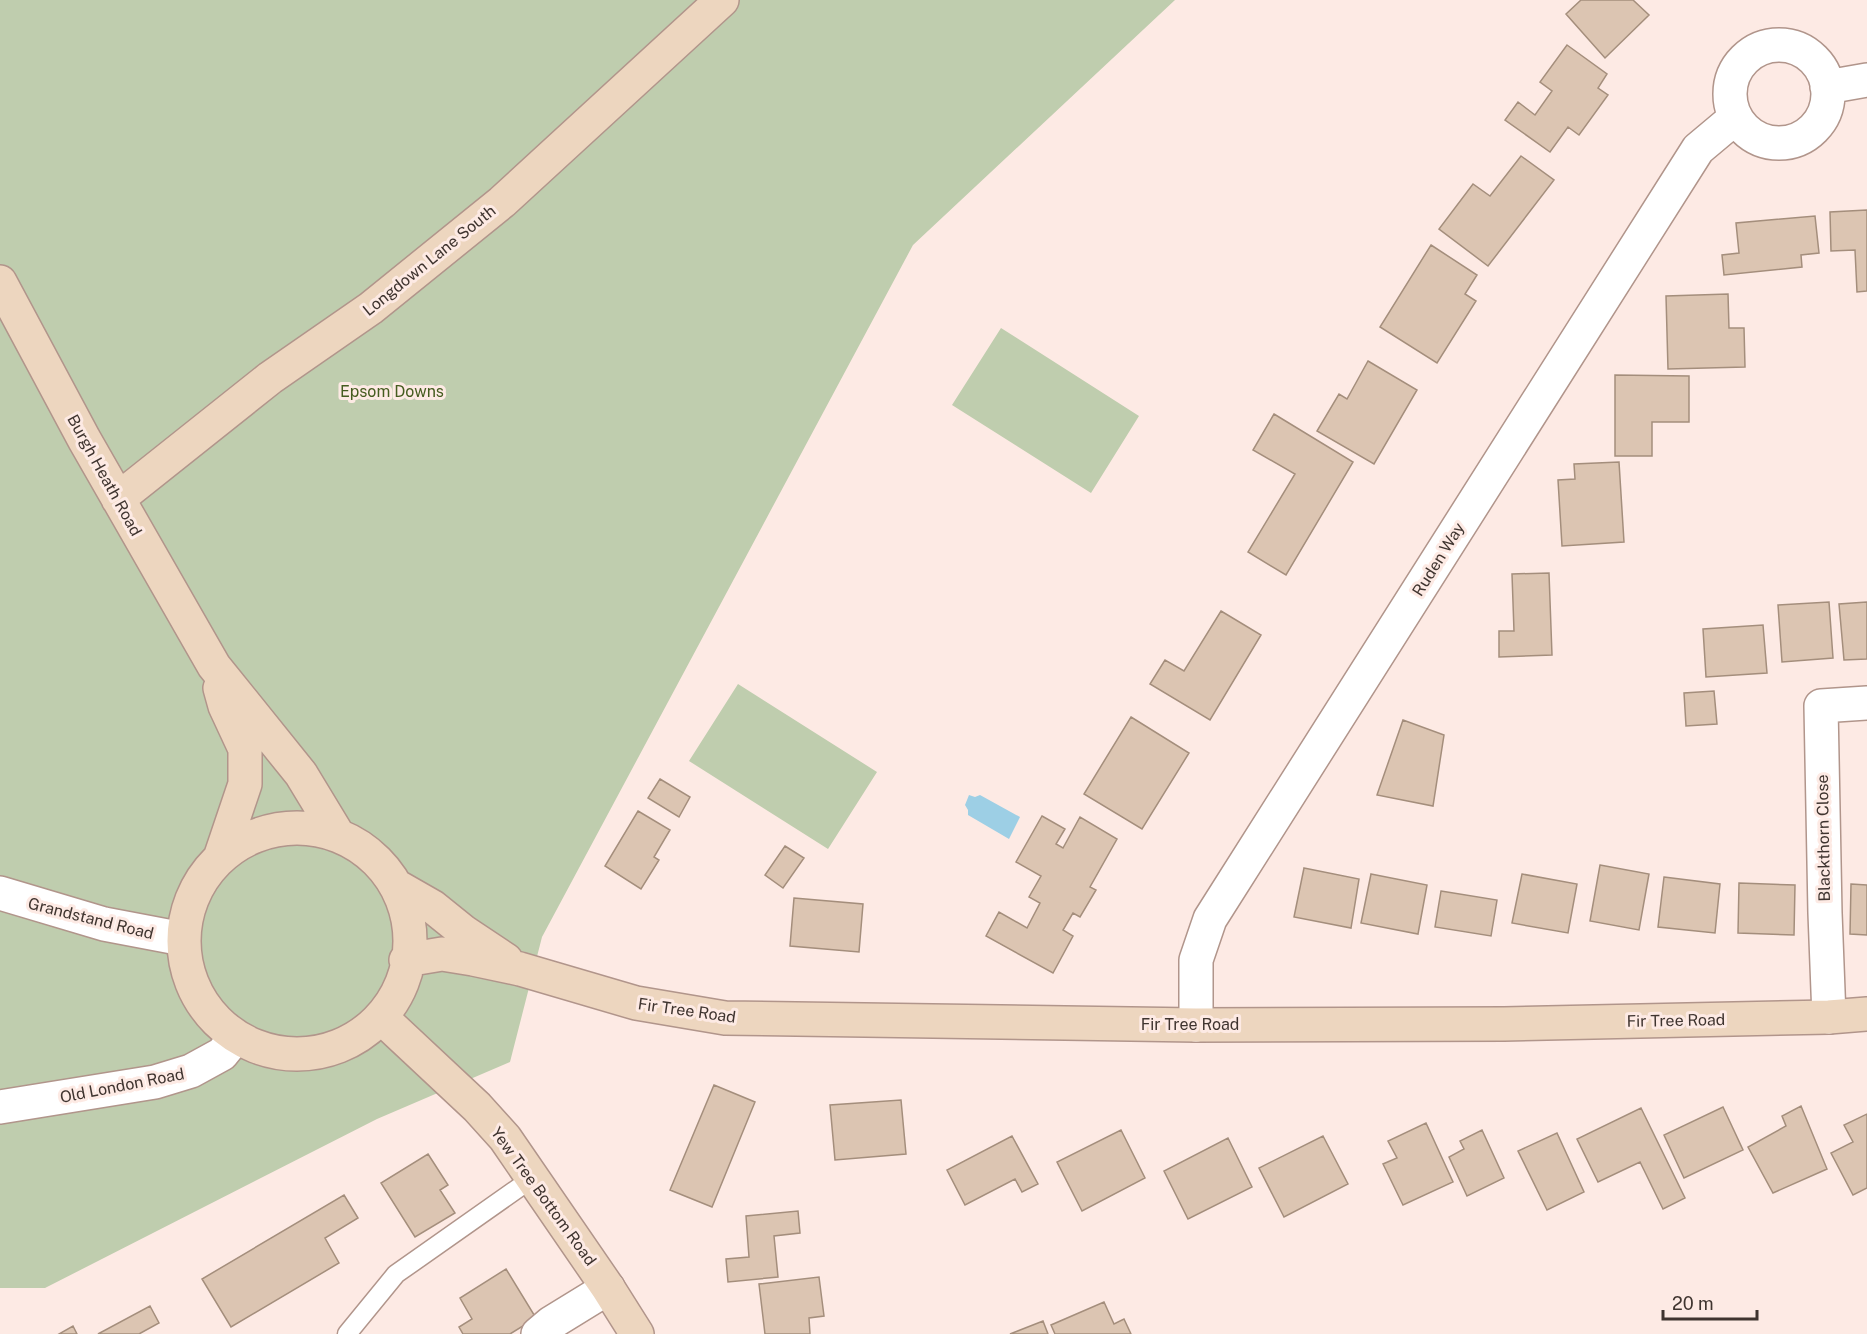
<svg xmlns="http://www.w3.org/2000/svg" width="1867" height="1334" font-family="'Public Sans',sans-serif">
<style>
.green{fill:#bfcdae}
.water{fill:#9dcfe5}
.building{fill:#dcc5b2;stroke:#a48e7c;stroke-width:1.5}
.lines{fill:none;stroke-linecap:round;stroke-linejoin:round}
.service-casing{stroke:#b1958b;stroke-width:21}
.minor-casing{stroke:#b1958b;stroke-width:36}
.tertiary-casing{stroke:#b1958b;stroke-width:36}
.secondary-casing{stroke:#b1958b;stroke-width:36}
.service{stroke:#fff;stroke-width:18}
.minor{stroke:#fff;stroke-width:33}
.tertiary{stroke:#fff;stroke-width:33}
.secondary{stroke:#edd6bf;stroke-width:33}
.labels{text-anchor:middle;stroke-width:6;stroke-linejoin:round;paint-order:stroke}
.street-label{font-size:16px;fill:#3f342f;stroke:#fdeae4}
.park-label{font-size:16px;fill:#455c1f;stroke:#fdeae4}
</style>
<rect width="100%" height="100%" fill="#fdeae4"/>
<path class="green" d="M0 0H1175L913 245 542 937 510 1062 377 1119 45 1288H0Z
M1001 328 1139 416 1091 493 952 405Z
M738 684 877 772 828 849 689 761Z"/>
<path class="water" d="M969 795 975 797 980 795 1020 817 1009 839 968 815V810L965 805Z"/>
<path class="building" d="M1581 0H1633L1649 15 1605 58 1566 14Z
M1567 45 1607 74 1598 88 1608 95 1579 135 1568 127 1550 152 1505 120 1518 102 1535 115 1552 91 1540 82Z
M1521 156 1554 180 1488 266 1439 229 1473 184 1490 196Z
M1867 210V291L1857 292 1855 250 1831 251 1830 212Z
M1815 216 1819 253 1801 255 1802 267 1724 275 1722 255 1739 253 1736 223Z
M1431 245 1477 275 1465 294 1476 301 1437 363 1380 327Z
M1728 294 1729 328H1744L1745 367 1668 369 1666 296Z
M1368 361 1417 390 1374 464 1317 431 1339 394 1347 399Z
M1615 375 1689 376V422H1652V456H1615Z
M1274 414 1353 462 1286 575 1248 552 1295 474 1253 450Z
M1619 462 1624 542 1562 546 1558 480 1575 479 1574 464Z
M1549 573 1552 655 1499 657V631H1514L1512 574Z
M1829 602 1833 658 1782 662 1778 605Z
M1867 602V659L1844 660 1839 604Z
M1221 611 1261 635 1210 720 1150 684 1165 660 1184 671Z
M1763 625 1767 673 1706 677 1703 629Z
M1714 691 1717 724 1686 726 1684 693Z
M1131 717 1189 753 1142 829 1084 794Z
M1403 720 1444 735 1433 806 1377 795Z
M660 779 690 797 679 817 648 798Z
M638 811 670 830 654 857 659 860 641 889 605 866Z
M1042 816 1065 829 1056 844 1063 848 1080 817 1117 839 1090 887 1096 890 1080 917 1073 913 1063 930 1073 936 1053 973 986 936 999 912 1027 928 1040 903 1029 897 1041 876 1016 862Z
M785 846 804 858 783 888 765 875Z
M1600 865 1649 874 1639 930 1590 921Z
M1304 868 1359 879 1351 928 1294 917Z
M1371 874 1427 885 1418 934 1361 923Z
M1522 874 1577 884 1568 933 1512 923Z
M1664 877 1720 884 1715 933 1658 927Z
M1739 883 1795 885 1794 935 1738 933Z
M1851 884 1867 885V935L1850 934Z
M1441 891 1497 900 1491 936 1435 927Z
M794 898 863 904 859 952 790 946Z
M714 1085 755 1102 712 1207 670 1190Z
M901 1100 906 1154 835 1160 830 1105Z
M1801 1106 1827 1169 1773 1193 1748 1147 1786 1126 1782 1116Z
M1723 1107 1743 1150 1684 1178 1664 1135Z
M1641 1108 1685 1198 1663 1209 1640 1162 1598 1182 1577 1139Z
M1867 1114V1188L1853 1195 1831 1153 1853 1142 1844 1125Z
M1426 1123 1453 1182 1403 1205 1383 1164 1397 1158 1388 1141Z
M1121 1130 1145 1178 1082 1211 1057 1162Z
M1482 1130 1504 1178 1467 1196 1449 1157 1464 1149 1460 1141Z
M1557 1133 1584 1192 1547 1210 1518 1151Z
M1012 1136 1038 1184 1022 1192 1015 1179 965 1205 947 1170Z
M1323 1136 1348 1184 1284 1217 1259 1168Z
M1228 1138 1252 1187 1188 1219 1164 1171Z
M428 1154 448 1185 440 1190 455 1213 415 1237 381 1183Z
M344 1195 358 1218 325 1238 339 1263 231 1327 202 1279Z
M798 1211 800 1233 774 1236 778 1277 728 1282 726 1259 749 1257 746 1216Z
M506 1269 536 1318 510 1334H463L459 1327 472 1319 460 1298Z
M819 1277 824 1316 809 1318 810 1334H765L759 1284Z
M1104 1302 1114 1324 1124 1319 1131 1334H1055L1051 1325Z
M150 1306 159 1323 139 1334H98Z
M1043 1321 1048 1334H1010Z
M73 1326 77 1334H59Z"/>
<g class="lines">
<defs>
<path id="service" d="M347 1334 396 1274 534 1177"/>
<path id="minor" d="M1730 94a49 49 0 1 1 98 0a49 49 0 1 1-98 0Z
M1827 87 1867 80
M1829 1017 1825 913 1821 706 1867 703
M1196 1025V960L1210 919 1698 149 1735 118
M538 1334 551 1323 608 1288"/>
<path id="tertiary" d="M0 893 104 924 183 939
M0 1107 155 1082 191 1071 222 1054 234 1039"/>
<path id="secondary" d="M0 282 84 439 214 666 301 774 338 835
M118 499 270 378 371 308 502 202 722 0
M220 688 225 706 245 749V784L221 855
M184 941a113 113 0 1 1 226 0a113 113 0 1 1-226 0Z
M398 887 433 907 464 932 506 960
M406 960 442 954 473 959 520 969 636 1003 725 1018 1196 1025 1504 1024 1829 1017 1867 1014
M384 1020 477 1107 505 1138 608 1288 637 1334"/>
</defs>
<use href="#service" class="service-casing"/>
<use href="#minor" class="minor-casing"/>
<use href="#tertiary" class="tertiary-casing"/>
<use href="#secondary" class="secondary-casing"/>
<use href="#service" class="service"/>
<use href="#minor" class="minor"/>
<use href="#tertiary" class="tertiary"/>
<use href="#secondary" class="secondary"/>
</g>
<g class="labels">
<g class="street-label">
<text transform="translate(429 260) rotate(-39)" y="6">Longdown Lane South</text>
<text transform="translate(105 475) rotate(61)" y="6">Burgh Heath Road</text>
<text transform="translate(1438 559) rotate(-58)" y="6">Ruden Way</text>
<text transform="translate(1823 838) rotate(-91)" y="6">Blackthorn Close</text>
<text transform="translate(91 918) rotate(14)" y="6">Grandstand Road</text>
<text transform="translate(687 1010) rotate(8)" y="6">Fir Tree Road</text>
<text transform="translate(1676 1020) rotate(-1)" y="6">Fir Tree Road</text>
<text x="1190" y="1030">Fir Tree Road</text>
<text transform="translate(122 1085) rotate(-11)" y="6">Old London Road</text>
<text transform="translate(544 1196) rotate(54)" y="6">Yew Tree Bottom Road</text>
</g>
<g class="park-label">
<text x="392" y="397">Epsom Downs</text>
</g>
</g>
<path d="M1663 1310v9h94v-9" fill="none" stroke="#3f342f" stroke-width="3"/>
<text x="1672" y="1310" font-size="18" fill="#3f342f" stroke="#fdeae4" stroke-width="4.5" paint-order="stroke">20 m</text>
</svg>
